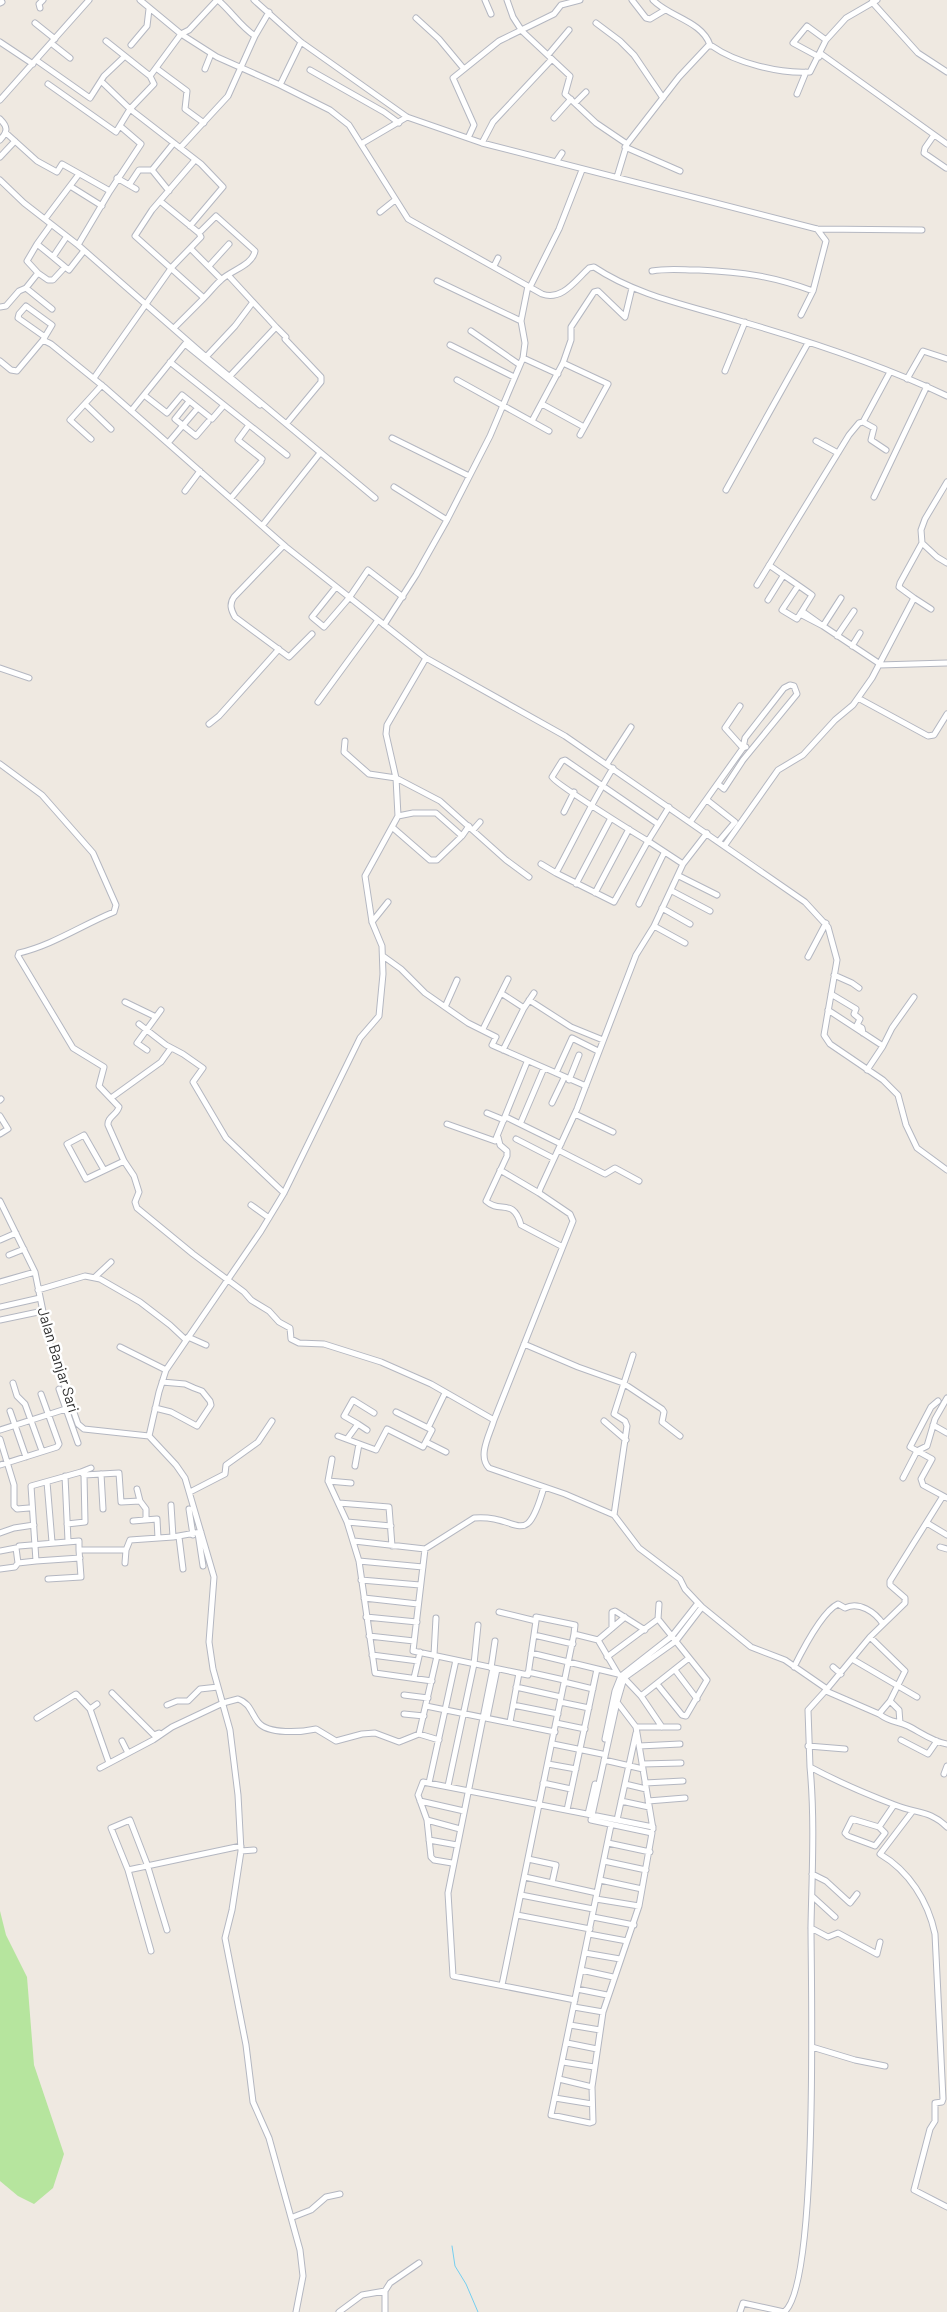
<svg xmlns="http://www.w3.org/2000/svg" width="947" height="2312" font-family="Barlow,sans-serif">
<style>
.green{fill:#b6e59e}
.lines{fill:none;stroke-linecap:round;stroke-linejoin:round}
.stream{stroke:#75cff0;stroke-width:1}
.minor-casing{stroke:#b4b7c1;stroke-width:7}
.minor{stroke:#fff;stroke-width:5}
.labels{text-anchor:middle;stroke-width:5;stroke-linejoin:round;paint-order:stroke}
.street-label{font-size:15px;fill:#2e2e2e;stroke:#fff}
</style>
<rect width="100%" height="100%" fill="#efe9e1"/>
<path class="green" d="M0 1911 6 1935 27 1977 34 2065 64 2154 53 2188 34 2204 18 2196 0 2181Z"/>
<g class="lines">
<path class="stream" d="M452 2246 455 2266 466 2284 478 2312"/>
<defs>
<path id="minor" d="M140 0 181 34 217 57 280 85 330 110 349 125 408 219 542 294C562 301 575 281 589 268L594 267C639 297 692 306 743 322 812 342 882 365 947 396
M218 0C232 12 240 26 255 36L269 12
M254 0 301 42 407 117 482 143 817 229 922 230
M485 0 491 14
M507 0 513 17 522 31 570 76 565 94 596 123 627 144 679 77 708 46H712C736 63 780 74 810 72L826 40 846 18 877 0
M632 0 646 18 650 19 665 10
M653 0C669 17 702 21 710 45
M872 2 918 53 947 72
M0 3 2 2
M40 8 39 4 43 0
M416 18 439 39 464 69
M35 23 55 39
M596 23 620 41 634 55 663 98
M106 41 150 76
M0 42 33 64
M51 43 70 58
M131 45 147 26 149 9
M820 53 947 144
M548 55 569 30
M819 57 793 43 807 26 826 40
M36 60 90 98 104 76 124 57
M156 68 187 91 185 109 204 123
M205 69 211 54
M310 70 384 112 399 123
M48 84 116 132 130 109 101 81
M280 85 301 42
M797 94 806 72
M0 100 89 0
M575 103 586 92
M554 118 571 99
M0 119C8 127 8 131 0 140
M934 135 925 148 924 153 946 168
M468 138 474 125 453 78 499 41 554 14 561 5 580 0
M482 143 493 122 552 59
M361 144 407 117
M625 147 680 171
M180 148 228 96 255 36
M0 157 15 141
M195 160 152 210 135 236 204 298C210 292 215 285 221 280 231 270 252 266 255 251L216 216 199 233
M556 162 562 153
M617 177 627 144
M117 178 136 189
M0 180 24 203 78 245 110 191 62 164 57 172 37 161 6 133
M129 185 139 170H152
M70 186 102 206
M110 191 141 144 120 126
M169 191 152 170 173 144
M380 212 395 200
M45 219 79 174
M190 226 223 187 201 164 130 109 154 84 150 76 181 34 189 30 217 0
M37 244 50 226
M78 245 206 357 235 326 253 302
M191 249 221 279
M209 266 229 244
M494 266 498 258
M65 267 69 270 83 252
M652 271C667 268 683 270 699 270 743 272 772 276 813 291
M38 273 27 261 37 244 53 257 65 239
M228 275 276 327 230 376
M437 281 521 321
M530 287 559 229 582 170
M26 288 52 309
M0 307 6 306 19 291 26 288 38 273 48 280H53L65 267 53 257
M801 315 813 291 826 241 817 229
M276 327 286 337 285 339 321 377V382L287 423
M174 328 204 298
M471 331 520 365
M43 340 52 325 26 306 19 314 18 318 45 337
M450 345 514 377
M206 357 375 498
M523 358 558 374
M0 361 11 370 17 371 43 340 51 344 104 387 286 547 426 658 565 736 805 902 828 927 837 960 824 1035 830 1044 883 1080 898 1095 906 1125 917 1148 947 1170
M170 362 287 455
M563 363 608 384 580 435
M725 371 745 322
M94 378 172 267 201 237 199 233 160 201
M907 379 923 351 947 359
M457 380 549 431
M144 395 167 413 182 395 212 419 224 405
M85 404 111 429
M187 404 175 419 196 436 208 422
M542 404 584 427
M131 411 185 344 260 405
M532 421 563 363 571 340V327L594 292 598 291 625 317 632 288
M249 425 238 440 262 459
M392 438 469 476
M91 439 70 420 102 385
M816 441 838 453
M168 443 196 410
M886 450 871 440 874 428 863 422 890 372
M394 487 447 520
M726 490 808 343
M185 491 200 471
M874 497 927 386
M231 498 261 462
M262 526 320 453
M922 543 937 557 947 563
M284 545 234 597C229 604 231 610 235 617L289 657 312 634
M769 565C783 575 798 585 812 595L797 619 782 610 798 586
M757 585 849 435 859 423 863 422
M336 587 312 617 324 627 349 598 368 570 403 597
M841 598 823 626 880 664
M914 598 931 609
M768 600 783 576
M800 614 823 626 802 611
M384 625 416 575 447 520 490 436 523 358 525 343 521 321 528 286
M837 636 854 611
M852 646 860 633
M879 665 947 663
M0 668 29 678
M858 698 928 736 934 735 947 714
M318 702 378 620
M740 706 725 728 743 748 746 747
M209 724 219 716 279 649
M345 741 344 752 369 774 396 778 440 801 506 860 529 877
M0 764 42 795 93 853 116 905 114 912C82 925 53 945 19 953L18 956 73 1048 104 1067 99 1086 119 1107C117 1115 107 1117 108 1125L124 1161 86 1179 67 1144 84 1135 104 1170
M607 764 631 727
M613 768C592 802 575 838 556 873L614 902 648 841C636 834 554 783 552 777L562 761 565 760 658 824
M707 800 735 822 719 841
M669 807 648 841 683 864 654 926 636 955 577 1109 540 1189 539 1193 570 1214 573 1221 494 1420C490 1434 477 1456 489 1468L565 1494 614 1515 639 1548 680 1579 685 1589 702 1607 751 1647 785 1660 827 1689 808 1710 810 1767C838 1782 866 1794 895 1805 917 1814 930 1810 947 1827
M564 812 574 792
M398 816 413 813H436L462 836 469 826
M691 821 743 748 745 738 784 688 790 685 794 686 797 694 743 760 724 789 718 784
M392 827 430 860H437L462 836
M473 830 480 822
M725 845 778 770 803 755 835 720 853 705 872 678 914 598 899 587 900 583 922 543 921 530 925 519 947 482
M541 864 556 873
M683 864 707 833
M679 876 717 895
M576 884 611 818
M672 891 710 911
M595 893 629 829
M639 904 664 853
M662 908 690 924
M372 922 388 902
M654 926 685 943
M383 956 401 969 425 993 468 1023 496 1037 492 1045 586 1086
M808 957 826 923
M834 975 852 983 859 988
M501 993 524 1008
M831 994 856 1009 854 1014 860 1019 857 1025 862 1028 863 1033
M529 1000 571 1027 603 1040
M125 1002 156 1017
M445 1007 457 980
M828 1010 883 1046 867 1070
M139 1024 166 1045 183 1054 203 1068 193 1082 226 1138 284 1193
M483 1029 508 979
M883 1046 892 1028 914 997
M147 1050 137 1043 161 1010
M503 1050 524 1008 534 993
M556 1073 572 1038 598 1051
M569 1080 579 1055
M111 1098 161 1062 171 1048
M0 1100 1 1099
M552 1103 564 1078
M487 1113 504 1120
M575 1114 613 1132
M0 1116 8 1129 0 1134
M506 1117 561 1144
M521 1122 544 1068
M447 1124 495 1141 527 1062
M498 1137 500 1145 507 1151V1156L486 1201C500 1214 513 1197 521 1225L561 1246
M516 1139 553 1158
M558 1150 605 1174 615 1168 639 1181
M124 1161 134 1176 139 1192 135 1202 137 1208 193 1254 244 1292 251 1300 269 1311 279 1322 290 1328 291 1339 299 1343 324 1344 381 1362 431 1384 494 1420
M500 1170 539 1193
M0 1201 35 1272 49 1341 78 1424 84 1429 149 1436
M251 1205 269 1218
M0 1240 16 1233
M9 1255 24 1249
M95 1277 111 1262
M0 1282 35 1272
M38 1290 85 1276 100 1279 140 1302 170 1325 186 1340
M0 1307 40 1298
M0 1320 43 1311
M188 1337 206 1345
M524 1344 578 1367 623 1383 662 1409 664 1412 662 1422 680 1436
M120 1347 166 1370
M13 1383 17 1396 25 1404 42 1451
M59 1389 78 1443
M938 1401 931 1407 910 1447 932 1459 921 1479 923 1485 947 1498
M155 1408 171 1412 197 1426 211 1405 210 1401 202 1391 194 1388 185 1384 162 1382
M10 1411 26 1457
M396 1412 428 1428 445 1393
M604 1421 626 1440
M358 1424 367 1430
M933 1425 947 1433
M0 1430 72 1407
M149 1436 176 1465 185 1478 214 1577 209 1642 213 1669 230 1730 238 1795 241 1851 232 1910 225 1938 246 2045 253 2102 269 2138 300 2250 303 2276 296 2312
M149 1436 159 1392 166 1370 261 1231 284 1193 360 1038 379 1016 383 974 382 946 372 922 365 876 398 816 396 778 386 734 387 725 426 658
M338 1436 376 1450 387 1429 423 1447 432 1430 428 1428
M0 1439 14 1485V1506L17 1509 29 1508
M347 1439 358 1424 344 1416 353 1400 374 1413
M426 1442 446 1452
M332 1459 328 1481 347 1522 359 1561 375 1673 432 1681
M0 1465 57 1447 59 1444 41 1394
M355 1466 359 1444
M81 1472 91 1468
M101 1474 103 1509
M65 1476 68 1541
M903 1478 917 1451 927 1446 935 1419 947 1398
M328 1481 351 1483
M47 1482 52 1542
M137 1489 140 1501
M190 1492 225 1474 226 1465 258 1442 272 1421
M339 1503 389 1507 392 1546
M171 1505 173 1537
M189 1509 193 1535
M614 1515 627 1426 625 1421 614 1414 633 1355
M133 1521 157 1519 158 1538
M347 1522 391 1526
M927 1523 947 1535
M67 1524 85 1522 84 1475
M0 1533 14 1528 34 1525
M198 1533 203 1566
M179 1537 183 1569
M354 1541 425 1549 474 1518C520 1514 525 1553 544 1487
M19 1546 79 1541V1550H126L130 1540 173 1537 201 1532
M940 1547 947 1549
M425 1549 413 1651 528 1675 536 1621
M0 1551 16 1548 18 1563 15 1567 0 1569
M80 1558 36 1561 31 1486 81 1472 84 1475 119 1473 121 1502 140 1501 146 1509V1520
M359 1561 423 1567
M18 1563 36 1561
M125 1563 126 1550
M48 1579 81 1577 79 1550
M361 1580 420 1585
M364 1598 418 1604
M499 1612 536 1621V1617L575 1625 574 1634 598 1640 618 1674 624 1678 617 1702 591 1820 652 1833 639 1906 603 2012 592 2087 593 2122 590 2123 551 2115 611 1825
M366 1617 417 1622
M612 1628V1612L615 1611 645 1630
M534 1635 573 1644
M369 1636 414 1641
M598 1640 625 1617
M531 1653 618 1674
M372 1655 418 1661 420 1652
M434 1655 436 1618
M607 1657 658 1619 659 1604
M852 1659 917 1697
M794 1667C802 1651 823 1611 838 1604L845 1608C859 1601 875 1612 883 1624
M833 1667 841 1674
M491 1668 495 1641
M493 1668 448 1893 453 1976 575 2000
M675 1670 697 1699
M528 1672 564 1680
M414 1678 418 1661
M564 1682 593 1689
M657 1684 682 1715 686 1716 707 1680 658 1619
M516 1687 561 1697
M827 1689 870 1637 905 1603V1598L890 1585V1581L943 1496
M826 1691 879 1714 890 1701 905 1671 870 1637
M112 1693 154 1735 159 1733
M404 1695 428 1698
M641 1696 689 1658
M890 1701 899 1710 900 1723
M560 1702 589 1708
M617 1702 636 1727 653 1829
M97 1704 90 1709 109 1763
M167 1705 177 1701H188L200 1689 218 1687
M513 1705 558 1714
M426 1706 555 1732
M404 1714 424 1716
M879 1714C893 1724 896 1720 908 1726 920 1732 933 1742 947 1744
M37 1718 76 1694 90 1709
M487 1718 497 1669
M510 1722 519 1673
M556 1723 585 1729
M636 1727H678
M662 1727 641 1696 624 1678 676 1641 702 1607
M419 1734 439 1740
M605 1739 615 1691 621 1676 672 1636 698 1603
M901 1740 928 1754 937 1741
M122 1741 128 1753
M553 1744 602 1754
M639 1746 680 1744
M808 1746 845 1749
M604 1760 643 1769
M548 1764 576 1769
M642 1764 681 1763
M100 1768 153 1740 172 1727 223 1703 238 1699C250 1703 251 1713 258 1722 268 1735 302 1732 316 1729L336 1741 362 1734 375 1733 399 1742 419 1734 437 1656
M944 1774 947 1766
M429 1783 456 1660
M543 1783 571 1789
M645 1783 683 1781
M625 1784 646 1789
M448 1786 474 1664 478 1625
M420 1801 464 1811
M621 1801 649 1807
M648 1801 685 1798
M567 1810 597 1669
M912 1812 880 1854C909 1871 928 1901 935 1934L943 2099 942 2102 935 2103V2121L930 2129 914 2190 947 2207
M588 1814 595 1784
M427 1820 460 1829
M617 1820 636 1733
M879 1827 885 1833 875 1846 848 1836 845 1833 852 1819 879 1827 894 1805
M429 1840 457 1845
M608 1843 650 1852
M241 1851 254 1850
M528 1859 556 1865 552 1883
M604 1861 646 1870
M452 1863 434 1860 431 1857 427 1820 418 1795 423 1782 653 1827
M128 1870 241 1846
M812 1874 826 1881 850 1903 857 1894
M525 1877 597 1893
M600 1880 642 1889
M521 1895 593 1909
M812 1896 835 1917
M596 1899 639 1906
M517 1915 590 1929
M593 1917 634 1925
M811 1928 828 1937 838 1933 877 1954 880 1942
M589 1934 627 1941
M151 1951 128 1870 111 1828 130 1820 147 1864 167 1930
M585 1953 620 1959
M581 1970 613 1977
M502 1985 574 1634
M577 1989 607 1995
M574 2007 603 2012
M570 2025 600 2030
M567 2043 597 2049
M812 2047 855 2060 885 2066
M563 2062 594 2067
M559 2079 592 2087
M555 2098 592 2104
M293 2217 311 2210 326 2197 340 2194
M385 2291V2312
M339 2312 362 2295 385 2291 390 2283 419 2263
M740 2312 743 2303 784 2312
M784 2312C819 2287 811 1980 811 1926 812 1873 815 1820 810 1767"/>
</defs>
<use href="#minor" class="minor-casing"/>
<use href="#minor" class="minor"/>
</g>
<g class="labels">
<g class="street-label">
<text transform="translate(58 1360) rotate(73)" y="5">Jalan Banjar Sari</text>
</g>
</g>
</svg>
